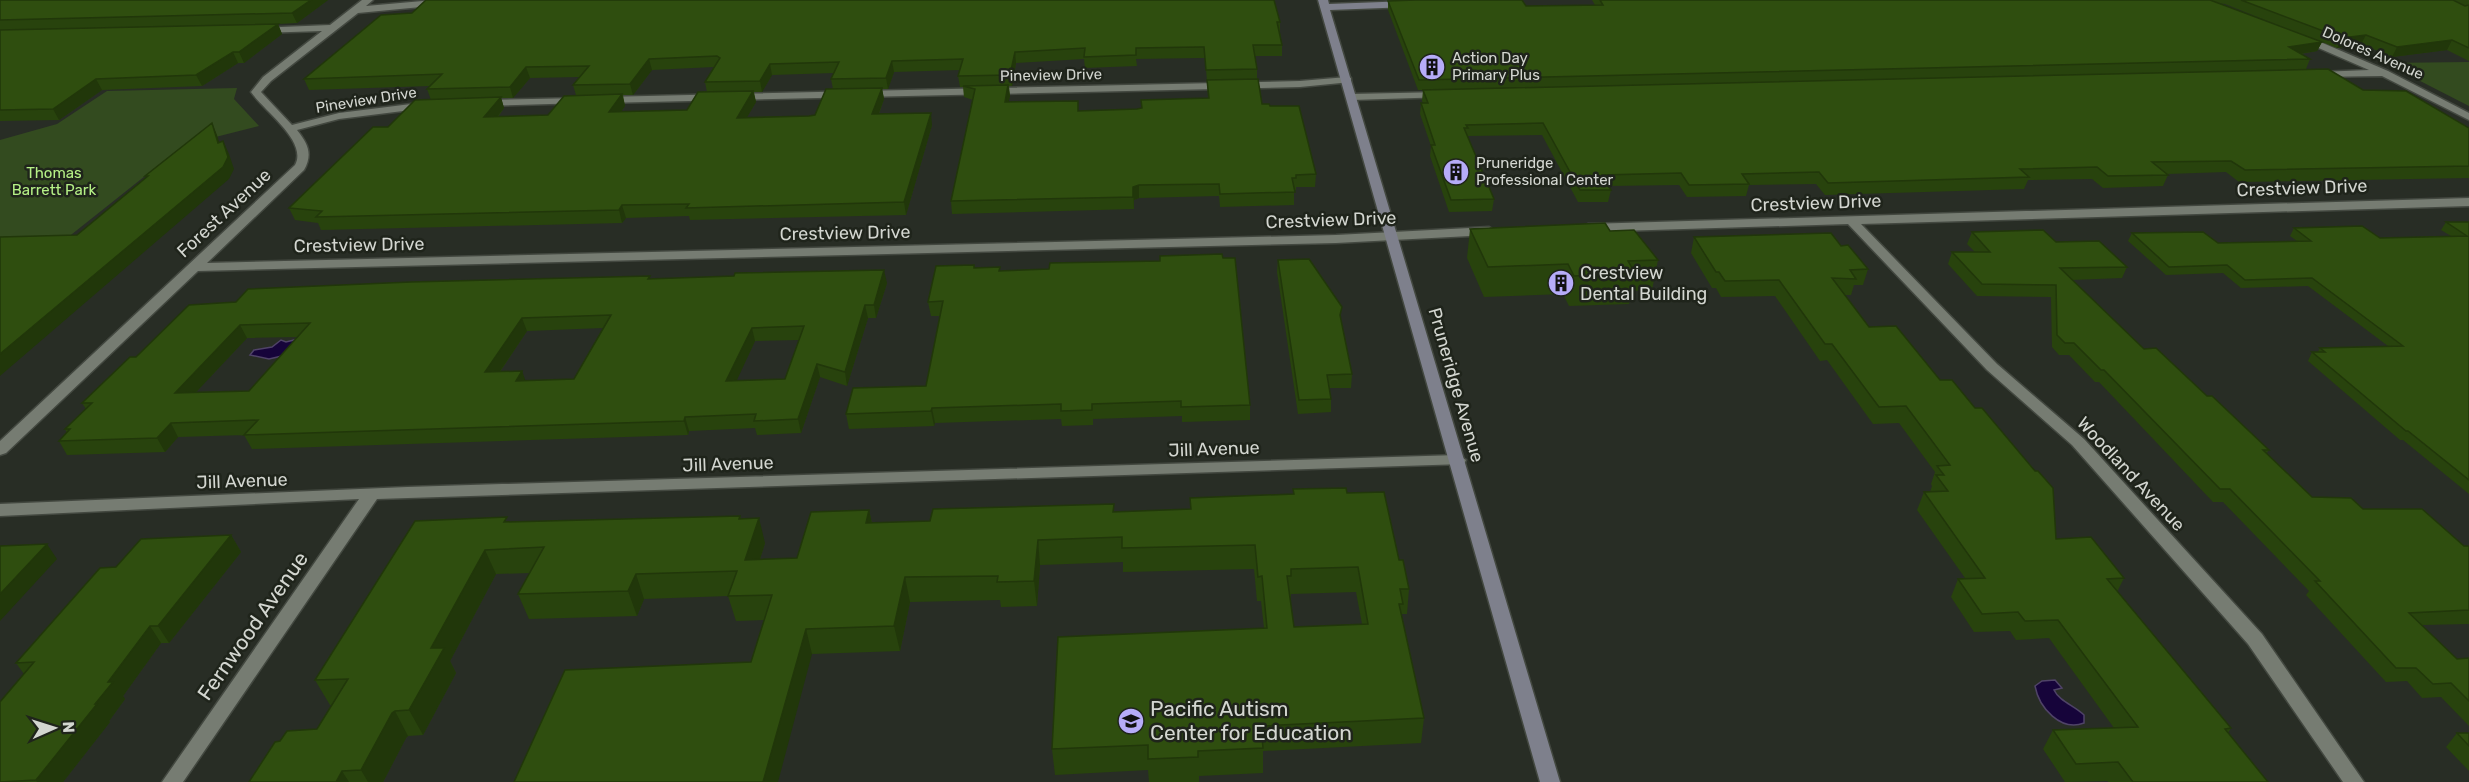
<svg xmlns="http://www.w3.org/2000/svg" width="2469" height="782" font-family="Rubik,sans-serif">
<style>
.green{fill:#334b1f}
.water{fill:#16043a;stroke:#4f4367;stroke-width:1.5}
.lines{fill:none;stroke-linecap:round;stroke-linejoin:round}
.street-casing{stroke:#434840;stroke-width:3}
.secondary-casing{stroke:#434840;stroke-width:3}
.street{fill:#767c72;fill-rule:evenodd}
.secondary{fill:#7e808c;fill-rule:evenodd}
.wall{fill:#28430d;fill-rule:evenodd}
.shaded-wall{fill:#21370a}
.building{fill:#2f4e0f;stroke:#21370a;stroke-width:1.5;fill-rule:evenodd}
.labels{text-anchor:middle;stroke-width:5;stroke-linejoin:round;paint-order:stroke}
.far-street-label{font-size:15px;fill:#d3d6d0;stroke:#1f241b}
.far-poi-label{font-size:15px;fill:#d3d6d0;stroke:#1f241b;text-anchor:start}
.far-park-label{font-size:15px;fill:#b5f086;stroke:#1f241b}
.street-label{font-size:18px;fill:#d3d6d0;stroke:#1f241b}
.poi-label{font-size:18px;fill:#d3d6d0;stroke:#1f241b;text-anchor:start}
.near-street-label{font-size:21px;fill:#d3d6d0;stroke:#1f241b}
.near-poi-label{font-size:21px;fill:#d3d6d0;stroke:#1f241b;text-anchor:start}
</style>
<rect width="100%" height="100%" fill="#282d25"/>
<path class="green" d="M2469 62V106L2385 63Z
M237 88 234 99 259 126 184 145 57 246 0 248V140L57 124 107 91Z"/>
<path class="water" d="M298 339 286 355 269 359 250 355 254 350 272 347 281 340 286 342Z
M2055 680 2062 688 2054 690C2059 701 2075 706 2084 715V723C2061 732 2039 708 2035 686L2042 681Z"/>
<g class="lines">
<defs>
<path id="street" d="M362 0H373L366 6 434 0 447 2 442 5 358 13 271 81 261 92 292 125 339 113 427 102 432 105 427 108 339 119 297 130C308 144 313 154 304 170L207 263 1336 235 1489 227 1495 231 1489 235 1336 243 198 271 6 453 0 455V441L295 165C308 141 264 111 251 92L263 77 322 31 260 33 257 32V28L330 25Z
M2298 35H2304L2388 71 2469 113V120L2382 76 2315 77 2314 75 2319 72 2369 70 2298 39Z
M1347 77 1351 78V82L1300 87 604 103 599 100 604 97 1300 81Z
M1443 92 1448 95 1447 97 1352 100 1347 97 1352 94Z
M580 98 585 101 584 103 484 106 479 103 484 100Z
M2469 198V206L1861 224 1997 364 2084 439 2262 634 2364 782H2343L2248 644 2072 445 1987 370 1848 224 1588 232 1582 228 1588 224Z
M1458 455 1466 460 1464 464 377 499 183 782H162L359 499 0 516V504L407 487Z"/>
<path id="secondary" d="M1318 0H1328L1329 4 1409 1 1414 4 1409 7 1330 10 1560 782H1540Z"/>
</defs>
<use href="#street" class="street-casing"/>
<use href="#secondary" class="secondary-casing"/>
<use href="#street" class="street"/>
<use href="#secondary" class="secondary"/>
</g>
<path class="wall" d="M0 0H328L297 23 278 24 282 34 244 63H238L202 86 102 90 59 120 0 121Z
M1384 0H1522L1526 6 1595 5 1592 0H2469V61L2447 50 2392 57 2361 44 2337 48 2322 42 2317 51 2301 54 2310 59 2306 69 2469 128V178L2239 182 2226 172 2167 174 2168 175 2163 186 2103 188 2092 179 2028 180 2024 189 1825 195 1816 184 1749 185 1746 196 1687 197 1679 185 1609 186 1611 190 1608 202H1578L1542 135 1467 136 1494 199 1492 211 1449 212 1430 156 1431 146 1420 114 1421 103H1423L1422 101 1423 90H1418L1388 10V1L1414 0ZM2217 3 2225 4 2305 36Z
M412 13 1280 22V33L1282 45V56H1255L1257 69V79L1262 104 1270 106 1316 174 1315 187H1296V190H1294V205L1220 207 1219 196 1139 198 1134 200V209L952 214 951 201 973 100 964 97 963 87H960L958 76 960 70 894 72 888 89H882L884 99 879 114 932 125 906 215 690 220 689 216 626 218 622 223 321 230 318 223 295 220 289 208 388 127 431 100 427 89 430 86 309 90 304 79ZM1201 58H1205L1207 81 1208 98 1137 109 1079 111 1008 102 1010 96 1009 86H1012L1016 63 1084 59 1085 68 1137 66 1136 59ZM714 67 705 82 707 92 687 110 621 112 625 106 623 95H633L652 70ZM834 73 831 79 833 89 815 115 809 116 747 117 756 102 754 92H762L772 75ZM579 77 573 85 576 95 548 115 498 117 504 108 501 98H513L530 78Z
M2446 222H2469V494L2403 440H2400L2308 361 2312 352H2318L2320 348 2388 346 2308 286 2241 288 2223 273 2166 275 2128 241 2132 233 2218 243 2297 241 2290 236 2294 228 2380 238 2451 236 2441 230Z
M1470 229 1610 231 1658 260 1652 290 1632 291 1629 304 1569 306 1563 294 1484 297 1467 258Z
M1972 232 2056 242 2127 267 2122 278 2072 280 2144 349 2207 396 2269 450 2266 454 2312 497 2363 509 2469 547V624L2422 625 2457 659 2469 658V726L2441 697 2422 698 2407 681 2386 682 2306 595 2309 591 2223 502H2213L2099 382H2095L2069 355H2059L2052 347 2051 297 1977 296 1948 264 1952 252H1975L1967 244Z
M1694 237 1841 246 1868 269 1863 285H1854L1851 295H1844L1869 327 2056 539 2124 578 2117 592 2231 728 2228 733 2268 782H2108V781L2065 782 2043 749 2053 730 2114 728 2049 638 2016 640 2010 631 1974 632 1951 597 1958 579 1965 578 1917 510 1924 492H1930L1932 486 1931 484 1935 472 1899 423 1873 424 1827 360 1820 361 1775 296 1721 297 1716 288H1712L1691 253Z
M1278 260 1341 320 1352 374 1351 388H1329L1331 399V412L1298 414 1277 272Z
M974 265 975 268 1000 267V271L1250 405V420L1182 422V416L1093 419V425L1062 426 1061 419 935 423 934 426 849 429 846 414 926 386 940 316H931L928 302Z
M651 279 887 283 876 318H868L847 386 820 377 801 433 757 435 755 428 689 431 688 435 252 449 244 435H245L178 437 165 452 67 455 59 441 67 433 65 429 86 409 82 403 136 357 189 305ZM603 328 574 379 525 381 522 371 500 372 527 331ZM298 337 249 391 196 392 247 338ZM799 340 785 379 736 381 755 341Z
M1293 489 1347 493 1399 560 1409 589 1407 614H1402V617L1424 718 1421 743 1263 751V773L1199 776V782H1149L1148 770 1055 775 1052 749 1264 628 1261 601H1257L1254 569 1123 572V562L1040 565 1037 606 1001 607 1000 600 910 602 900 651 812 654 751 662 764 620 736 621 728 596 644 599 637 616 529 619 518 594 530 573 496 574 450 661 456 673 423 735 408 736 406 738 383 782H249L280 741 317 729 332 705H330L315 680 508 522 740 516 741 519 765 543 760 559 797 558 869 510 872 523 930 521 1114 512 1190 509 1293 494ZM1356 592 1362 624 1294 627 1290 600 1291 594Z
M231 535 241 552 169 643H161L123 696 125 699 109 721 110 722 63 782H0L24 674 16 663 116 567Z
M2457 733H2469V771L2446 747Z"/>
<path class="shaded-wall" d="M311 0H328L297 23 292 13Z
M278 24 282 34 244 63 239 52Z
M2366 35 2361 44 2337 48 2342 38Z
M2452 40 2447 50 2392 57 2397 47Z
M2322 42 2317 51 2285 56 2289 47Z
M233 52 238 63 202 86 196 75Z
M1015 52 1016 63 1012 86 1010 75Z
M649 59 652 70 633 95 630 84Z
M892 61 894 72 888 89 886 78Z
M770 64 772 75 762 92 760 81Z
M526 67 530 78 513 98 510 87Z
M96 79 102 90 59 120 53 109Z
M1008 85 1010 96 1006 114 1005 102Z
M882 88 884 99 874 126 872 114Z
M753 91 756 102 740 129 737 118Z
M622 94 625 106 612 124 609 112Z
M501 97 504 108 488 128 484 117Z
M931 113 932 125 906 215 904 202Z
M212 123 217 135 223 155 218 143Z
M223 141 229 154 234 169 229 179 0 376V354Z
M1139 185V198L1134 200V209L1133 187Z
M622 205 626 218 622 223 619 210Z
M884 270 887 283 876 318 874 305Z
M865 305 868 318 847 386 845 372Z
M522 318 527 331 490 386 485 372Z
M240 325 247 338 182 407 175 393Z
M752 328 755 341 730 395 726 381Z
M817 364 820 377 801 433 798 419Z
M522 371 527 385 516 381Z
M932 408 935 423 934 426 931 411Z
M685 417 689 431 688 435 684 421Z
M171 423 178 437 165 452 157 438Z
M869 510 874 534 866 523Z
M759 518 765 543 752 584 745 560Z
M231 535 241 552 169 643 158 626Z
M1038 540 1040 565 1037 606 1034 581Z
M47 544 57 559 0 621V594Z
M485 550 496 574 450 661 456 673 423 735 409 710 431 648Z
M636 574 644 599 637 616 628 591Z
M905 577 910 602 900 651 894 626Z
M150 626 161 643 123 696 125 699 109 721 110 722 63 782H37L36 780Z
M806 629 812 654 778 782H763Z
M395 711 408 736 406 738 383 782H368L361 770 392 713Z
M342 771 349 782H336Z"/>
<path class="building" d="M0 0H311L292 13 0 20Z
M426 0H1274L1280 22H1277L1282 45H1253L1257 69 1206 70 1204 47H1200L1136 48V55L1084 57 1085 48 1015 52 1010 75 958 76 963 59 892 61 886 78 831 79 839 62 770 64 760 81 705 82 720 58 717 56 649 59 630 84 573 85 589 66 526 67 510 87 427 89 442 74 304 79 381 15 412 13Z
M1415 0H1522L1526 6 1603 5 1600 0H2210L2322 42 2289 47 2310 59 1419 80 1388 1Z
M2241 0H2453L2465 6 2469 5V48L2452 40 2397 47 2366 35 2342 38Z
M278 24 239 52H233L196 75 96 79 53 109 0 110V30Z
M2328 69 2363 90 2406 91 2469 128V166L2245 170 2231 161 2152 162 2168 175 2108 176 2097 167 2020 169 2029 177 1828 183 1819 172 1742 174 1749 184 1689 185 1681 173 1602 175 1611 190H1580L1543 123 1466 125 1468 128H1464L1494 199 1451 200 1431 145H1435L1421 103H1428L1423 90Z
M1258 79 1262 104H1269L1270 106H1299L1316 174 1296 175V178H1292L1295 192 1220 194 1219 184 1139 185 1133 187V197L951 201 975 89 963 86 1008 85 1005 102 1078 101V111L1137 109 1142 108 1141 100 1209 98 1207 80Z
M882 88 872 114 931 113 904 202 686 208 689 204 622 205 619 210 316 217 322 211 289 208 373 127H388L415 100 501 97 484 117 548 115 564 96 622 94 609 112 687 110 698 92 753 91 737 118 809 116 815 115 826 89Z
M212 123 218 143 223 141 228 157 223 167 0 354V237L77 235 148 176H145Z
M2446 222H2469V480L2408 431H2406L2312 352H2325L2320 348 2403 346 2312 278 2245 280 2227 265 2169 267 2132 233 2203 232 2218 243 2311 241 2294 228 2362 226 2380 238 2467 236Z
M1605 223 1610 231 1634 230 1658 260 1628 261 1635 273 1574 276 1568 264 1488 267 1470 229Z
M2043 230 2056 242 2099 241 2127 267 2060 268 2144 349 2156 348 2207 396H2212L2269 450H2263L2312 497 2351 498 2363 509H2422L2464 546H2468L2469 547V610L2409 613 2457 659 2469 658V701L2451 683 2433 684 2416 668H2396L2315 581H2320L2230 489H2220L2104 370H2101L2074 343H2065L2057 335 2056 285 1982 284 1952 252H1990L1972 232Z
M1831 233 1841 246 1848 245 1868 269 1850 270 1856 279 1832 278 1869 327 1896 326 1940 380H1952L1975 408H1982L2035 471H2038L2053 488 2056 539 2091 537 2124 578 2107 579 2231 728 2225 729 2268 782H2133L2118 762 2076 764 2053 730 2138 727 2058 620 2025 621 2018 612 1982 614 1958 579 1985 578 1924 492 1948 491 1936 475H1944L1937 466 1950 465 1906 406 1879 407 1832 344H1825L1779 280 1725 281 1719 272H1716L1694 237Z
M1222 254 1223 258H1235L1250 405 1181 407V401L1092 404V410L1061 411V404L932 408 931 411 846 414 853 388 926 386 943 301 928 302 936 266 974 265V268L1000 267 999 271 1049 269 1050 263 1160 261V256Z
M1309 259 1342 307 1340 315 1352 374 1327 375 1331 399 1299 400 1278 260Z
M884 270 874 305H865L845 372 817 364 798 419 754 421 756 414 685 417 684 421 244 435 258 420 171 423 157 438 59 441 70 429H65L92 403H82L130 357H136L189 305 236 302 248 289 411 282 650 276 648 279 734 276 735 273ZM611 315 574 379 516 381 522 371 485 372 522 318ZM310 323 249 391 175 393 240 325ZM804 326 785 379 726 381 752 328Z
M1346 488 1347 493 1384 492 1399 560H1403L1409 589H1400L1403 604H1399L1424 718 1261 726 1263 748 1198 751V757L1148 759V745L1052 749 1058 637 1267 628 1262 576 1258 577 1255 545 1122 548V537L1038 540 1034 581 997 582 998 576 905 577 894 626 806 629 763 782H514L565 670 751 662 772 595 728 596 737 571 636 574 628 591 518 594 544 547 485 550 431 648H444L409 710 395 711 392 713 361 770 342 771 336 782H249L275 742 280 741 287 731 317 729 348 679 315 680 415 521 507 517 504 522 740 516 739 519 759 518 745 560 797 558 811 512 869 510 866 523 930 521 933 509 1114 504 1113 512 1191 509 1190 498 1294 494 1293 489ZM1358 567 1368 624 1294 627 1287 576H1291V569Z
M231 535 158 626H150L108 682H113L95 704H97L36 780 0 782V702L34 662 16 663 100 568 116 567 141 539Z
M47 544 0 594V546Z
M2457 733H2469V746Z"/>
<defs>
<symbol id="building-disc" viewBox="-11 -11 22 22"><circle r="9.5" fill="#b6acf8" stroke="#1f241b"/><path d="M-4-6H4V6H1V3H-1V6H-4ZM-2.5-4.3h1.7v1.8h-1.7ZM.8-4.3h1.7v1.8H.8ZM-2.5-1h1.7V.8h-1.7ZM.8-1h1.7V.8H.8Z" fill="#111"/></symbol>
<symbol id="school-disc" viewBox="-11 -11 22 22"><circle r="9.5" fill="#b6acf8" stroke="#1f241b"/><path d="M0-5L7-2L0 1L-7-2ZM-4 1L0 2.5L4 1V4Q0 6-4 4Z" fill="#111"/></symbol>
</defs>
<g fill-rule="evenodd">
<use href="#building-disc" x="1417" y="52" width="30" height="30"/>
<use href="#building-disc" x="1441" y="157" width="30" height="30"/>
<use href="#building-disc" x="1546" y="268" width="30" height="30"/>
<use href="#school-disc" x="1116" y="706" width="30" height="30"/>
</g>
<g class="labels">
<g class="far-street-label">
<text transform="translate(2373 53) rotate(24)" y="5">Dolores Avenue</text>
<text transform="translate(1051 75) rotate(-1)" y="5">Pineview Drive</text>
<text transform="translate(366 100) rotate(-9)" y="5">Pineview Drive</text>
</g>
<g class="far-poi-label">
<text x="1452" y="63">Action Day<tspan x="1452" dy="17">Primary Plus</tspan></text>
<text x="1476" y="168">Pruneridge<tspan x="1476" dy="17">Professional Center</tspan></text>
</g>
<g class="far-park-label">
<text x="54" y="178">Thomas<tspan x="54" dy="17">Barrett Park</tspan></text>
</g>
<g class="street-label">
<text transform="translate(2302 188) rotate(-2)" y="6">Crestview Drive</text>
<text transform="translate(1816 203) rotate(-2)" y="6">Crestview Drive</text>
<text transform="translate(224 213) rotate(-43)" y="6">Forest Avenue</text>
<text transform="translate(1331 220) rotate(-2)" y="6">Crestview Drive</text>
<text transform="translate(845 233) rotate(-1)" y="6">Crestview Drive</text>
<text transform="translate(359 245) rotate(-1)" y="6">Crestview Drive</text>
<text transform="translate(1456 385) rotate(74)" y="6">Pruneridge Avenue</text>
<text transform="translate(1214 449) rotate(-2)" y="6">Jill Avenue</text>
<text transform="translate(728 464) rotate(-2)" y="6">Jill Avenue</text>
<text transform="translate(2131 474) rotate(47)" y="6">Woodland Avenue</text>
<text transform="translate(242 481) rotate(-2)" y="6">Jill Avenue</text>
</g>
<g class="poi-label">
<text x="1580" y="279">Crestview<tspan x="1580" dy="21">Dental Building</tspan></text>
</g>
<g class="near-street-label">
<text transform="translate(253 626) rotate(-55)" y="7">Fernwood Avenue</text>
</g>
<g class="near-poi-label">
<text x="1150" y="716">Pacific Autism<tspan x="1150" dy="24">Center for Education</tspan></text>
</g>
</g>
<g transform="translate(54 728) rotate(87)" stroke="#1f241b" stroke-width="4.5" paint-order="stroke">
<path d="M0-4.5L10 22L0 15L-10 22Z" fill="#d3d6d0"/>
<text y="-9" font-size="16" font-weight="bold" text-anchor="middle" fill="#d3d6d0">N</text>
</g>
</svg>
